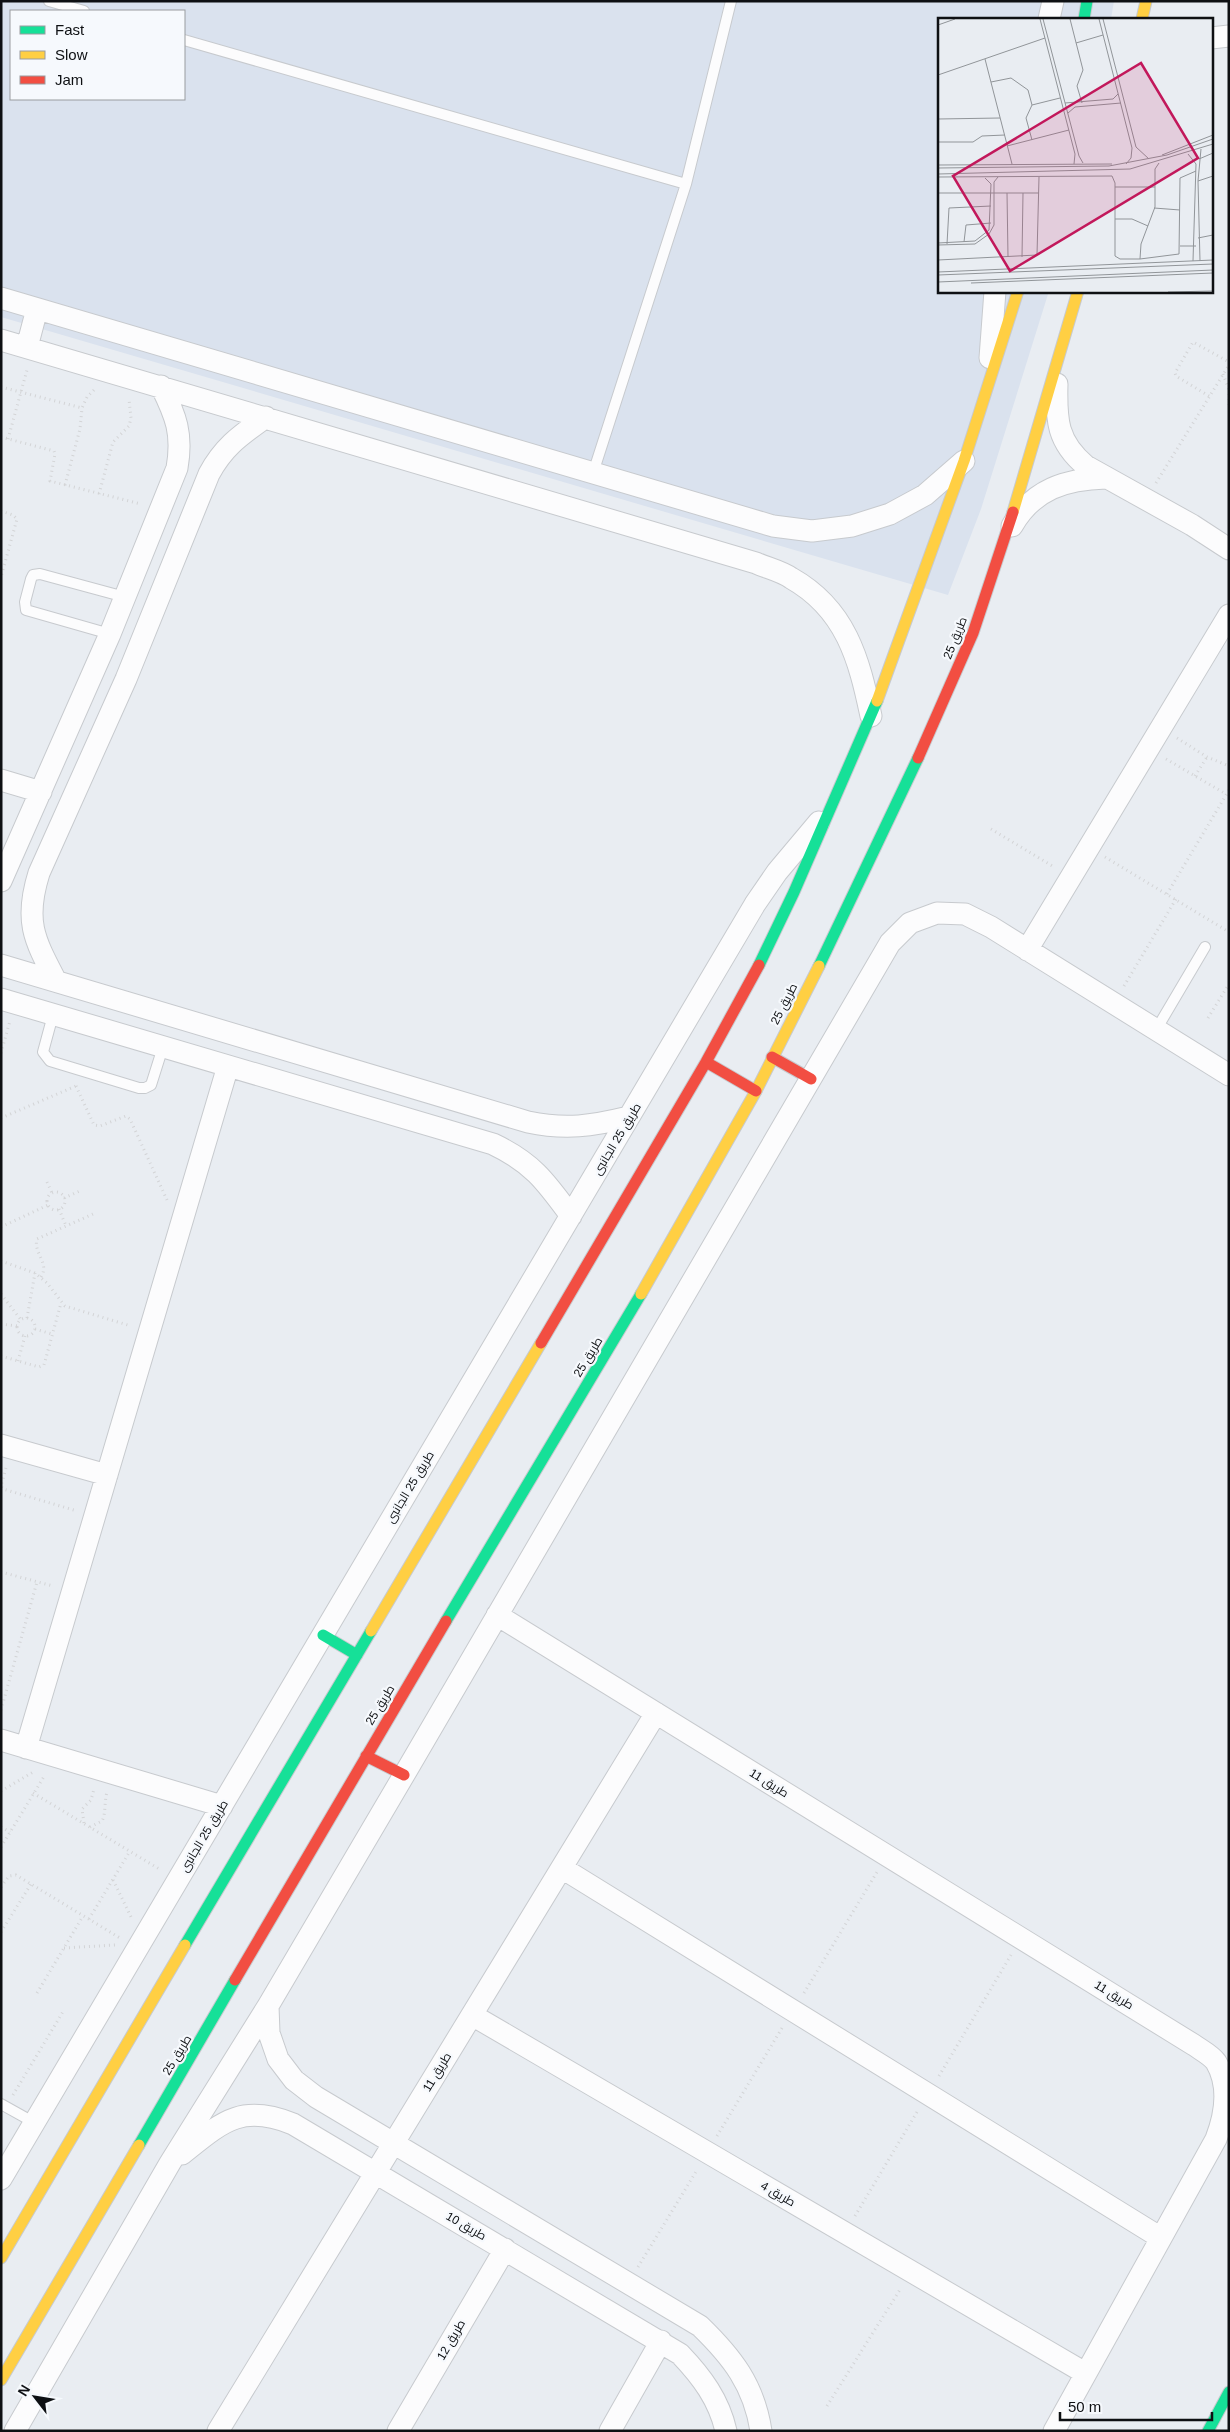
<svg xmlns="http://www.w3.org/2000/svg" width="1230" height="2432" font-family="Helvetica,Cairo,sans-serif">
<style>
.built{fill:#dae2ee;fill-rule:evenodd}
.lines{fill:none;stroke-linecap:round;stroke-linejoin:round}
.lane-casing{stroke:#c7cace;stroke-width:12}
.street-casing{stroke:#c7cace;stroke-width:23}
.fast-casing{stroke:#c7cace;stroke-width:13}
.slow-casing{stroke:#c7cace;stroke-width:13}
.jam-casing{stroke:#c7cace;stroke-width:13}
.path{stroke:#d3d4d6;stroke-width:3;stroke-dasharray:1 4;stroke-linecap:butt}
.lane{stroke:#fcfcfd;stroke-width:10}
.street{stroke:#fcfcfd;stroke-width:21}
.fast{stroke:#16e098;stroke-width:11}
.slow{stroke:#ffcf43;stroke-width:11}
.jam{stroke:#f24e42;stroke-width:11}
.labels{text-anchor:middle;stroke-width:4.5;stroke-linejoin:round;paint-order:stroke}
.street-label{font-size:12px;fill:#0e1013;stroke:#f6f9fd}
.inset-road{fill:none;stroke:#919599;stroke-width:1}
.view{fill:#c2185b;fill-opacity:0.15;stroke:#c2185b;stroke-width:2.5}
.inset-edge{fill:none;stroke:#0e1013;stroke-width:2.5}
</style>
<rect width="100%" height="100%" fill="#e9edf2"/>
<path class="built" d="M1 1H1114L1111 19H939V291H1049L981 509 948 595 1 317ZM11 11H184V99H11Z"/>
<g class="lines">
<defs>
<path id="lane" d="M49 1 84 11
M184 40 686 184
M593 473 686 184 731 1
M110 634 26 610 25 602 31 579 33 575 40 574 125 597
M53 1015 43 1052 50 1061 139 1088H145L151 1085 163 1047
M1156 1030 1205 947
M1 2104 35 2123"/>
<path id="street" d="M1049 19 1053 1
M1211 38 1229 36
M1 298 773 526 812 531 852 526 890 514 925 495 964 461
M1 340 756 563C767 568 781 571 791 578 846 609 859 659 871 716
M27 347 37 309
M990 358 995 291
M1057 384C1056 420 1057 442 1086 466L1192 525 1229 549
M1012 526C1033 489 1066 479 1106 478
M1 780 41 792
M1 881 110 634 177 468C183 434 176 416 161 386
M1027 950 1229 615
M1 965 528 1122C566 1130 592 1126 629 1117
M56 981C34 939 24 921 39 873L126 679 209 474C224 446 241 435 266 417
M1 999 493 1144C533 1163 546 1182 571 1216
M1 1445 107 1475
M497 1615 1194 2045C1201 2050 1211 2055 1216 2062 1230 2086 1226 2113 1216 2139L1054 2431
M1 1740 222 1806
M26 1748 228 1066
M562 1868 1161 2238
M268 2006 269 2033 278 2059 294 2080 316 2097 700 2326C732 2357 754 2385 761 2431
M472 2015 1085 2373
M182 2154C222 2122 241 2103 293 2124L680 2354C702 2377 719 2400 726 2431
M1 2179 755 904 777 872 819 822
M15 2431 170 2163 268 2006 404 1775 890 943 910 923 937 913 965 914 991 927 1229 1075
M218 2431 656 1713
M398 2431 505 2249
M610 2431 661 2341"/>
<path id="fast" d="M1084 19 1087 1
M759 965 794 892 877 701
M819 966 918 758
M446 1621 641 1294
M323 1635 357 1655
M185 1945 371 1631
M139 2145 235 1980
M1208 2431 1229 2392"/>
<path id="slow" d="M1142 19 1146 1
M1013 512 1078 291
M877 701 964 461 1018 291
M641 1294 756 1091 819 966
M371 1631 541 1343
M1 2258 185 1945
M1 2380 139 2145"/>
<path id="jam" d="M918 758 973 633 1013 512
M772 1057 811 1079
M706 1062 756 1091
M541 1343 706 1062 759 965
M366 1756 404 1775
M235 1980 446 1621"/>
</defs>
<use href="#lane" class="lane-casing"/>
<use href="#street" class="street-casing"/>
<use href="#fast" class="fast-casing"/>
<use href="#slow" class="slow-casing"/>
<use href="#jam" class="jam-casing"/>
<path class="path" d="M1223 374 1229 390
M1 387 82 408
M1229 394V406
M1209 396 1176 376 1175 373 1193 342 1229 362
M1 437 54 451 55 454 50 481 141 504
M8 439 27 370
M1156 483 1229 365
M65 485 80 429 82 408 87 397 95 389
M99 494 113 442 129 426 131 418 129 399
M1 511 13 515 17 519 1 577
M1177 738 1207 757 1229 766
M1166 759 1226 794
M1195 776 1207 757
M991 829 1054 867
M1105 857 1229 932
M1167 894 1229 790
M1124 986 1176 899
M1208 1018 1229 984
M1 1053 10 1021
M76 1086 94 1125 100 1126 126 1116 130 1119 167 1200
M1 1118 76 1086
M47 1182 52 1193
M47 1201a9 9 0 1 1 18 0a9 9 0 1 1-18 0Z
M64 1198 82 1190
M59 1209 66 1226
M1 1227 48 1205
M1 1261 35 1273 47 1283 65 1306 131 1326
M41 1277C50 1263 33 1253 37 1239L93 1214
M1 1294 21 1320
M17 1327a9 9 0 1 1 18 0a9 9 0 1 1-18 0Z
M27 1318 35 1273
M1 1324 17 1326
M35 1329 52 1334
M1 1356 39 1367 44 1365 61 1303
M18 1361 25 1336
M6 1468 1 1486 3 1489 77 1511
M1 1572 53 1586
M1 1710 37 1582
M1 1791 35 1771
M33 1793 161 1870
M84 1823 82 1809 91 1800 94 1789
M1 1827 10 1832
M90 1827 102 1821C106 1814 104 1803 107 1792
M1 1847 45 1775
M113 1880 132 1919
M1 1887 9 1876 16 1875 120 1938
M89 1919 130 1851
M1 1932 31 1884
M64 1948 115 1945
M37 1993 83 1916
M804 1993 877 1872
M939 2076 1011 1955
M13 2095 64 2010
M717 2136 782 2028
M855 2216 917 2112
M638 2267 697 2170
M827 2406 901 2288"/>
<use href="#lane" class="lane"/>
<use href="#street" class="street"/>
<use href="#fast" class="fast"/>
<use href="#slow" class="slow"/>
<use href="#jam" class="jam"/>
</g>
<g class="labels">
<g class="street-label">
<text transform="translate(955 638) rotate(-68)" y="4">طريق 25</text>
<text transform="translate(784 1004) rotate(-63)" y="4">طريق 25</text>
<text transform="translate(617 1139) rotate(-59)" y="4">طريق 25 الجانبى</text>
<text transform="translate(588 1357) rotate(-59)" y="4">طريق 25</text>
<text transform="translate(410 1487) rotate(-59)" y="4">طريق 25 الجانبى</text>
<text transform="translate(380 1705) rotate(-59)" y="4">طريق 25</text>
<text transform="translate(769 1783) rotate(32)" y="4">طريق 11</text>
<text transform="translate(204 1836) rotate(-59)" y="4">طريق 25 الجانبى</text>
<text transform="translate(1114 1995) rotate(32)" y="4">طريق 11</text>
<text transform="translate(177 2055) rotate(-59)" y="4">طريق 25</text>
<text transform="translate(437 2072) rotate(-59)" y="4">طريق 11</text>
<text transform="translate(778 2194) rotate(30)" y="4">طريق 4</text>
<text transform="translate(466 2226) rotate(30)" y="4">طريق 10</text>
<text transform="translate(451 2340) rotate(-60)" y="4">طريق 12</text>
</g>
</g>
<g transform="translate(938 18)">
<rect width="275" height="275" fill="#e9edf2"/>
<path class="inset-road" d="M102 1 137 136 136 146M105 1 141 138 145 145M132 1 145 52 139 68 144 85M161 1 194 130 193 140 188 146M165 1 198 129 211 141M0 7 17 1M138 25 165 17M47 41 74 146M0 57 107 20M53 64 73 60 90 72 94 87 88 100 94 122M127 85 175 81 180 76M94 87 122 80M130 95 137 89 183 85M0 101 62 100M0 124H35L44 118 67 117M69 128 131 112M250 136 258 146 255 243M224 137 275 117M261 141 275 135M0 147 174 146M0 150 171 148 229 137 275 121M0 156 192 151 275 126M0 159 174 158 177 165V238L182 241H202L241 236 242 160 258 153M260 163 275 158M177 169H217M0 175H101M69 175 70 239M216 190 242 192M177 201H194L210 208M260 220 275 217M26 224 28 207 53 205M0 225 37 223 51 212 53 166 47 160M9 226 11 190 53 188M0 227 37 226 51 216 56 207V164L60 159M242 228H258M84 239 85 175M202 241 203 226 217 189V151L221 145M0 242 99 237 101 159M262 243 260 163 263 131M0 254 275 242M0 257 275 246M0 264 275 252M33 265 275 255M230 274 275 273"/>
<path class="view" d="M203 45 260 140 72 253 15 158Z"/>
<rect width="275" height="275" class="inset-edge"/>
</g>
<rect width="1230" height="2432" fill="none" stroke="#0e1013" stroke-width="5"/>
<rect x="10" y="10" width="175" height="90" fill="#f6f9fd" stroke="#999c9f"/>
<rect x="20" y="26" width="25" height="8" fill="#16e098" stroke="#999c9f"/>
<text x="55" y="35" font-size="15" fill="#0e1013">Fast</text>
<rect x="20" y="51" width="25" height="8" fill="#ffcf43" stroke="#999c9f"/>
<text x="55" y="60" font-size="15" fill="#0e1013">Slow</text>
<rect x="20" y="76" width="25" height="8" fill="#f24e42" stroke="#999c9f"/>
<text x="55" y="85" font-size="15" fill="#0e1013">Jam</text>
<g transform="translate(35 2397) rotate(301)" stroke="#f6f9fd" stroke-width="4" paint-order="stroke">
<path d="M0-4L9 19L0 12L-9 19Z" fill="#0e1013"/>
<text y="-8" font-size="14" font-weight="bold" text-anchor="middle" fill="#0e1013">N</text>
</g>
<path d="M1060 2412v8h152v-8" fill="none" stroke="#0e1013" stroke-width="2.5"/>
<text x="1068" y="2412" font-size="15" fill="#0e1013" stroke="#f6f9fd" stroke-width="4" paint-order="stroke">50 m</text>
</svg>
